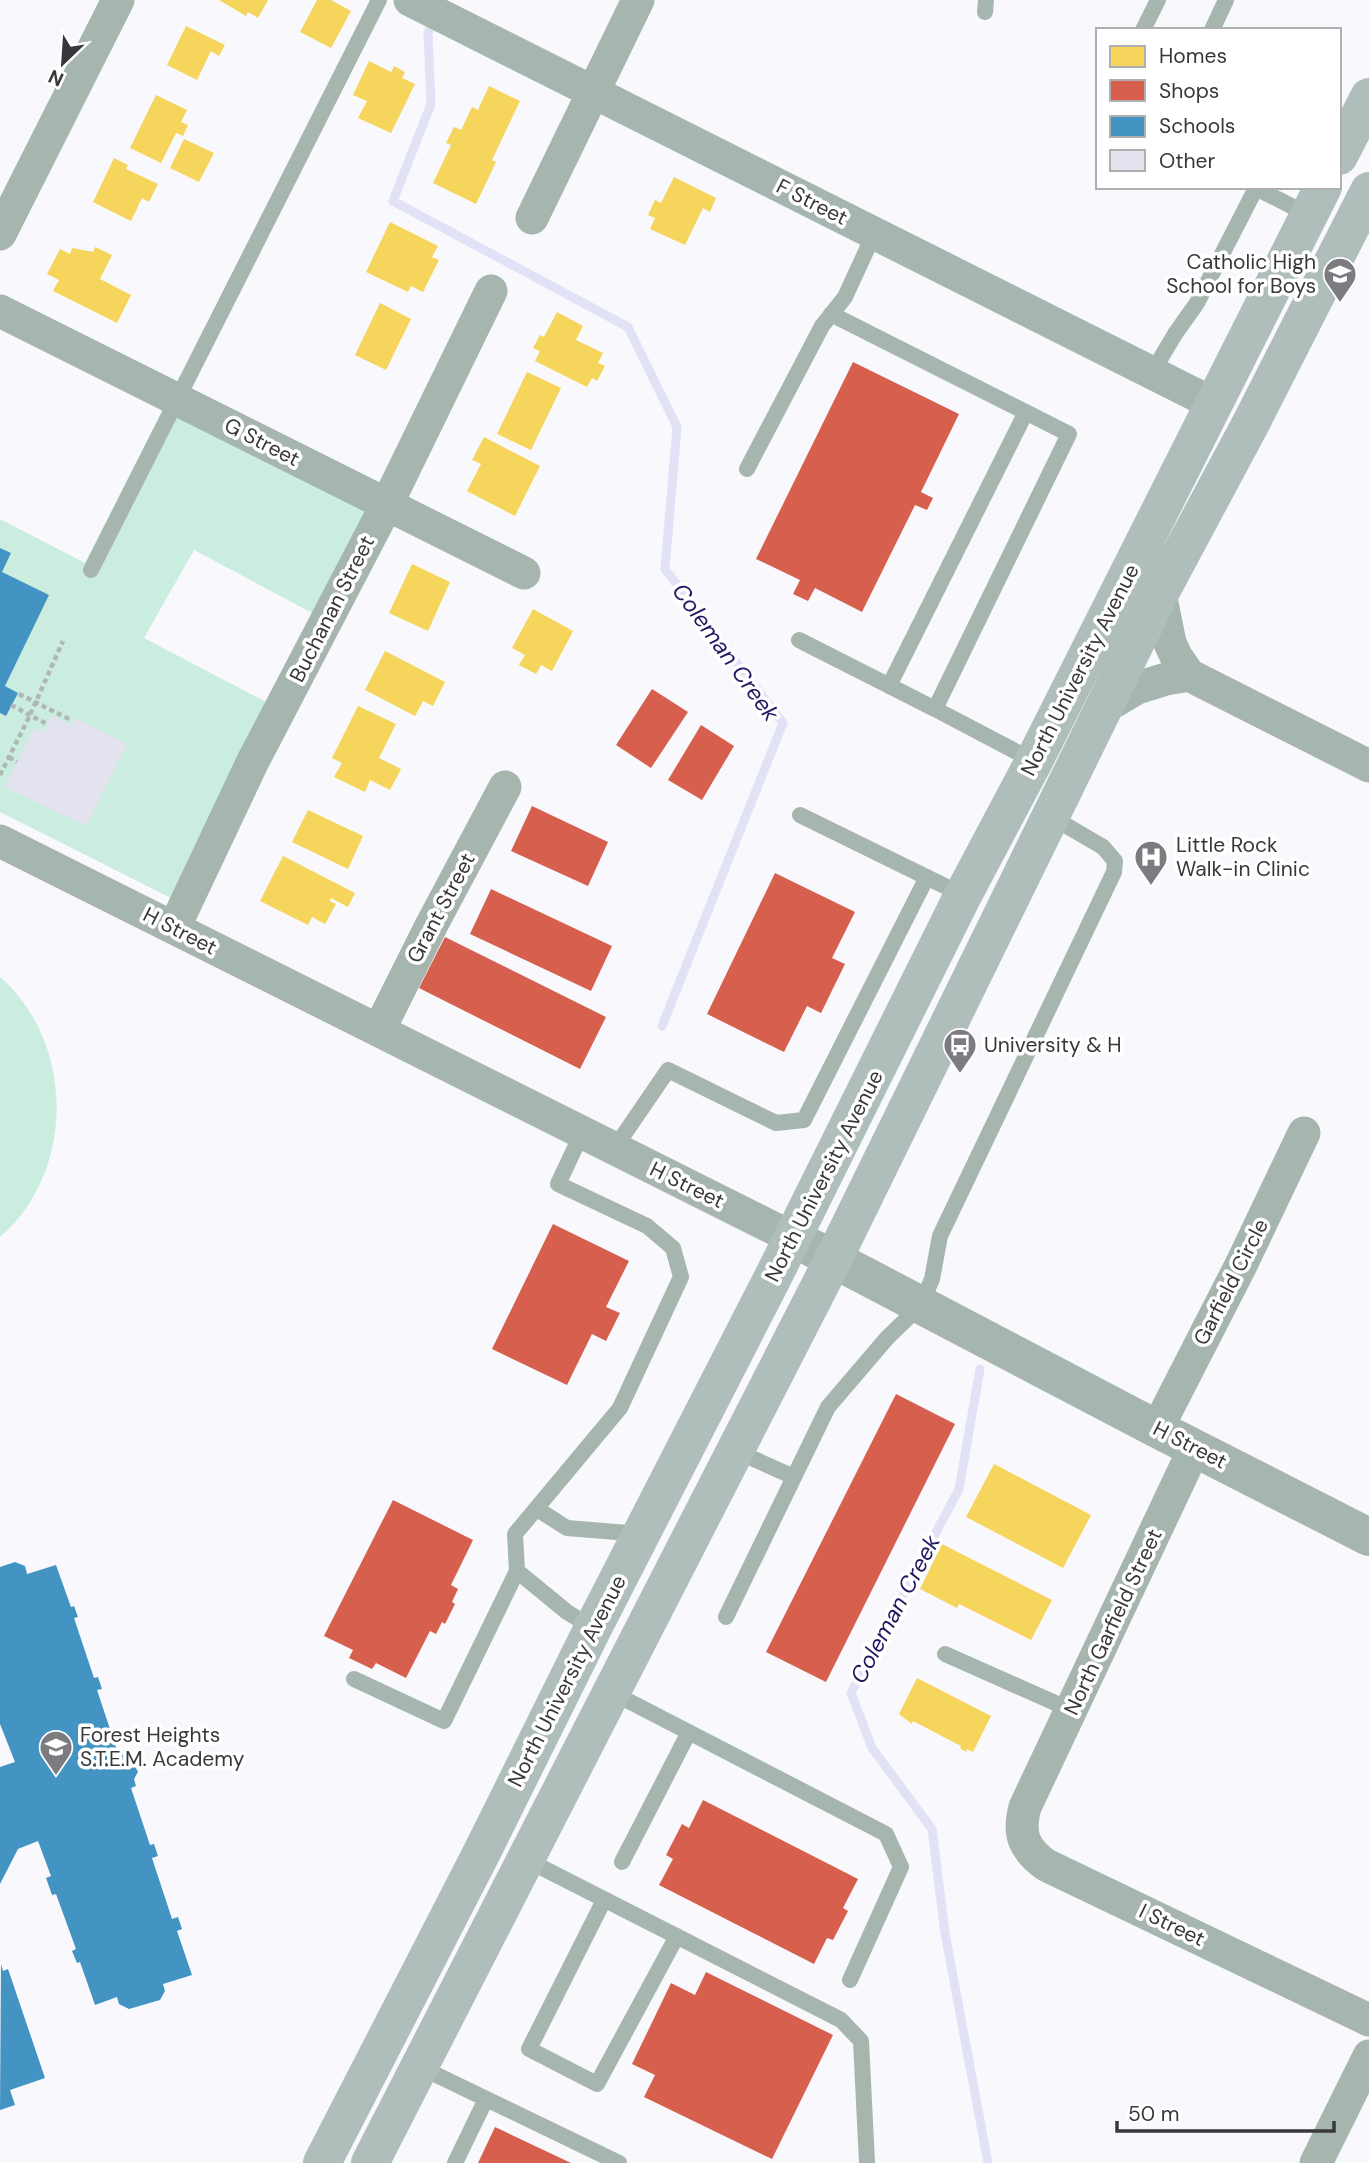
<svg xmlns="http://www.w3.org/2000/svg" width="1369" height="2163" font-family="'DM Sans',sans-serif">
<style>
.green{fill:#cbeddf}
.homes{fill:#f6d55c}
.shops{fill:#d6604d}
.schools{fill:#4393c3}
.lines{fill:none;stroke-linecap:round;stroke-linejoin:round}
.stream{stroke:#e2e2f7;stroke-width:9}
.building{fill:#e3e3ef}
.path{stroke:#afb8b5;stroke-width:4.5;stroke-dasharray:5 3.5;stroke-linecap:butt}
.service{stroke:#a6b6af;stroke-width:16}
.minor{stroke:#a6b6af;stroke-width:33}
.tertiary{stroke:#a6b6af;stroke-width:38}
.secondary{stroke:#afbeba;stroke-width:38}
.labels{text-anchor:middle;stroke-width:7;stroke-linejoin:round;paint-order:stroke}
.street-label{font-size:21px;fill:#38383c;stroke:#fff}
.poi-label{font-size:21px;fill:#38383c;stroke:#fff;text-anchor:start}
.water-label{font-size:23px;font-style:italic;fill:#271662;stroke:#fff}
</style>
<rect width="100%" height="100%" fill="#f8f8fd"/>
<path class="green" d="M164 407 371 510 316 615 194 550 144 638 270 704 173 899 0 812V519L85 563Z
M0 977C75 1042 76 1172 0 1237Z"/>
<path class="homes" d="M219 0H268L258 18 248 12 246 16Z
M317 0H331L351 11 331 48 300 32Z
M186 26 225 45 219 56 211 51 197 80 167 65Z
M369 61 391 72 394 66 405 72 402 78 415 84 391 133 358 118 367 101 353 95Z
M489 86 520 101 492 160 496 162 476 204 433 183 451 145 446 143 454 127 461 130 472 107 478 110Z
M156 95 187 110 181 122 188 125 183 136 176 133 161 163 130 148Z
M184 139 214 153 199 182 170 168Z
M114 158 128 165 126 169 158 184 149 202 142 198 131 221 93 202Z
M674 177 716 198 710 212 703 208 685 245 650 229 655 218 648 215 655 200 661 203Z
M390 222 438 246 432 257 439 260 423 292 411 286 408 292 366 272Z
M95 247 112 255 100 279 131 295 117 323 53 291 59 280 47 274 60 249 70 254 72 248 93 252Z
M380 303 411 319 386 370 355 355Z
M557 312 583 326 576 340 603 353 598 363 605 366 597 381 592 378 587 387 535 361 540 351 533 348 540 335 544 337Z
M527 372 561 388 531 450 497 434Z
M484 437 540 466 515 516 467 491 481 464 472 460Z
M412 564 450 582 428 631 389 613Z
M533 609 573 631 552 671 541 665 536 674 519 665 525 655 512 648Z
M385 651 445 682 433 706 423 701 415 716 365 690Z
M358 706 396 724 379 758 401 769 390 790 370 780 365 792 334 777 342 763 332 758Z
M308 810 363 836 348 869 292 842Z
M283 856 355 893 348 907 331 898 330 901 336 904 325 924 312 917 308 925 260 901Z
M994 1464 1091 1515 1063 1568 966 1517Z
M942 1544 1052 1600 1031 1640 959 1604 957 1608 920 1589Z
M917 1678 991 1716 973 1752 967 1749 966 1752 960 1748 961 1746 913 1721 912 1724 899 1714Z"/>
<path class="shops" d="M853 362 959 414 921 492 933 498 927 510 915 505 862 612 815 588 808 601 793 594 800 580 756 559Z
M652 689 688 712 651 768 616 745Z
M701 725 734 746 702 800 668 780Z
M532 806 608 842 588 886 511 851Z
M775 873 855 912 832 958 845 964 821 1013 807 1006 784 1052 707 1014Z
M491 889 612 946 591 991 470 934Z
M445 937 606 1017 580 1069 419 988Z
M553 1224 629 1261 606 1307 620 1313 606 1341 592 1334 567 1385 492 1349Z
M896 1394 955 1424 826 1682 766 1652Z
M393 1500 473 1540 451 1585 458 1589 452 1602 455 1604 445 1624 442 1622 436 1634 430 1631 406 1678 376 1663 372 1669 349 1658 353 1650 324 1636Z
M703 1800 858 1879 843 1908 848 1911 833 1940 827 1938 814 1964 659 1885 673 1859 666 1855 682 1824 689 1828Z
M706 1972 833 2035 772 2159 644 2097 655 2075 632 2064 671 1983 695 1995Z
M495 2127 571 2163H478Z"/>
<path class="schools" d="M0 548 11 553 2 572 49 595 5 686 18 693 6 716 0 713Z
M15 1562 25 1566 27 1574 56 1565 71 1607 74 1606 78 1617 74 1618 94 1678 98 1677 102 1689 97 1690 117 1750 123 1749 124 1755 131 1758 138 1772 134 1779 136 1786 131 1788 150 1845 154 1844 158 1856 152 1858 172 1919 178 1917 182 1929 177 1931 192 1975 163 1984 165 1991 160 2000 129 2009 119 2004 117 1997 95 2005 80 1962 77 1963 72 1951 76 1949 56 1894 52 1895 46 1878 51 1876 38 1841 18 1849 0 1884V1767L15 1762 0 1724V1567Z
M1 1964 3 1971 8 1969 45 2078 10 2090 15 2105 0 2110Z"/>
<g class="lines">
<path class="stream" d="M435 18 428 33 431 104 393 201 628 327 677 427 665 569 783 723 662 1026
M980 1369 959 1489 851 1693 872 1748 932 1829 945 1933 988 2163"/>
</g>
<path class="building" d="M52 715 71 725 75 718 127 744 86 826 5 787 34 728 43 733Z"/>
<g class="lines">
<path class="path" d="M19 694 71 720
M11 705 47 724
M9 757 17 762
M0 775 30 715 63 641"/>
<path class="service" d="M985 12 986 0
M1143 30 1158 0
M1212 30 1226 0
M1152 373 1175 334 1197 303 1256 188 1309 215
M747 469 822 326 845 297 874 234
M91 570 379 0
M799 640 935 709 1069 434 831 314
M889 686 1026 412
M935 709 1034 761
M800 815 963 895
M614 1149 668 1070 776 1123 804 1120 927 877
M736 1451 794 1477
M537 1509 567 1528 641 1534
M517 1571 567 1612 593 1628
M726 1617 828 1407 887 1338 921 1305 932 1279 940 1236 1114 872 1115 861 1103 847 1050 816
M945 1654 1071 1710
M354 1679 444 1721 517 1571 515 1534 620 1408 681 1277 673 1248 647 1226 558 1184 582 1133
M613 1693 886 1834 901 1867 850 1980
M527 1860 841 2020 861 2041 867 2163
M622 1862 689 1732
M604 1900 529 2049 597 2084 677 1936
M420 2067 619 2163
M455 2163 486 2099"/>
<path class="minor" d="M410 0 1214 404
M532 218 638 0
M0 234 118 0
M0 311 524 573
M1160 593 1170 643 1176 656 1189 675 1369 766
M1103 708 1137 688 1166 679 1189 675
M0 841 793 1238
M174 928 252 763 387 504 491 291
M379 1030 431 926 505 787
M1157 1429 1241 1265 1304 1133
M1195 1447 1025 1807C1018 1834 1023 1848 1046 1865L1369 2020
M1316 2163 1369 2056"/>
<path class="tertiary" d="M793 1238 1157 1429 1369 1537"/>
<path class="secondary" d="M1339 156 1369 97
M322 2163 482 1852 593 1628 774 1275 963 895 1034 761 1323 187
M370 2163 834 1258 1160 593 1251 423 1369 191"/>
</g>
<defs>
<symbol id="school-pin" viewBox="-11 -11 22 30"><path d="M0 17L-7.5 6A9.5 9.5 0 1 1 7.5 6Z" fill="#7b7b80" stroke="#fff"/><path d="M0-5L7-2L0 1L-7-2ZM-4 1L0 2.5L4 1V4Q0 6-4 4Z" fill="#fff"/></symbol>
<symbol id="hospital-pin" viewBox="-11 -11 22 30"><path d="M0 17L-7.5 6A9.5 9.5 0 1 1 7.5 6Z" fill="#7b7b80" stroke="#fff"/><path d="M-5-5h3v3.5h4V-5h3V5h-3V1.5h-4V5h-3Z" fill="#fff"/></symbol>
<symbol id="bus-pin" viewBox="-11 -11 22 30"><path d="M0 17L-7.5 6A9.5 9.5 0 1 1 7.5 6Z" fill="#7b7b80" stroke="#fff"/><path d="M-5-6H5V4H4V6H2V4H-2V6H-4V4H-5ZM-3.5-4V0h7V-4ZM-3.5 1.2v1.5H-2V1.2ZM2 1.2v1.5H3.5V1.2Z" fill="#fff"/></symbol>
</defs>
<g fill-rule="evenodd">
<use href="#school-pin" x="1321" y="255" width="38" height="52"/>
<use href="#hospital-pin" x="1132" y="838" width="38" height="52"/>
<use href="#bus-pin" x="941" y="1026" width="38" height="52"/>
<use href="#school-pin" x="37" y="1728" width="38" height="52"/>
</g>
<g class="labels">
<g class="street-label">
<text transform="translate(812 202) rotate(27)" y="7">F Street</text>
<text transform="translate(262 442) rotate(27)" y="7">G Street</text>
<text transform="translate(332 609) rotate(-63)" y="7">Buchanan Street</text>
<text transform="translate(1080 670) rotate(-63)" y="7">North University Avenue</text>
<text transform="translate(441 908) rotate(-62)" y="7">Grant Street</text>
<text transform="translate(180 931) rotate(27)" y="7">H Street</text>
<text transform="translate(824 1176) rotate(-63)" y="7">North University Avenue</text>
<text transform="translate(687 1185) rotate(26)" y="7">H Street</text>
<text transform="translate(1231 1282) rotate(-63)" y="7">Garfield Circle</text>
<text transform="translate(1190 1445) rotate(27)" y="7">H Street</text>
<text transform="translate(1113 1622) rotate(-65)" y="7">North Garfield Street</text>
<text transform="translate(567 1681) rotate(-63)" y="7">North University Avenue</text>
<text transform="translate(1172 1925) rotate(26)" y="7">I Street</text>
</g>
<g class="poi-label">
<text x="1316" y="269" text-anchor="end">Catholic High<tspan x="1316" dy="24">School for Boys</tspan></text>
<text x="1176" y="852">Little Rock<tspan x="1176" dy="24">Walk-in Clinic</tspan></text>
<text x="984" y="1052">University &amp; H</text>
<text x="80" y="1742">Forest Heights<tspan x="80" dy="24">S.T.E.M. Academy</tspan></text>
</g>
<g class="water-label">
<text transform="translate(726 652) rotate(54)" y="8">Coleman Creek</text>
<text transform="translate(895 1609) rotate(-62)" y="8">Coleman Creek</text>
</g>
</g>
<rect x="1096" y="28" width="245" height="161" fill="#ffffff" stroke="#afafb1" stroke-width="2"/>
<rect x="1110" y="46" width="35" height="21" fill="#f6d55c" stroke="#afafb1" stroke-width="2"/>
<text x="1159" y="63" font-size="21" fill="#38383c">Homes</text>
<rect x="1110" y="80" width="35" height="21" fill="#d6604d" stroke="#afafb1" stroke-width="2"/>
<text x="1159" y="98" font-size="21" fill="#38383c">Shops</text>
<rect x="1110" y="116" width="35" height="21" fill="#4393c3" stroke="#afafb1" stroke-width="2"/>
<text x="1159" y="133" font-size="21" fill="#38383c">Schools</text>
<rect x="1110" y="150" width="35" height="21" fill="#e3e3ef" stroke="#afafb1" stroke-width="2"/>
<text x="1159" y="168" font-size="21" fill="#38383c">Other</text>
<g transform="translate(63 63) rotate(205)" stroke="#ffffff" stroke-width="5" paint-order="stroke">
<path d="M0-5L12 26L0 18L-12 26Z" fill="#38383c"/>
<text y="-10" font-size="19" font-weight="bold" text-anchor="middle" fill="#38383c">N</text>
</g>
<path d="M1117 2121v10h217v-10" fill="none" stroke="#38383c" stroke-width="3.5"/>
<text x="1128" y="2121" font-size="21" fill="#38383c" stroke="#ffffff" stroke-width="5" paint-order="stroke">50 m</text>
</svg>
